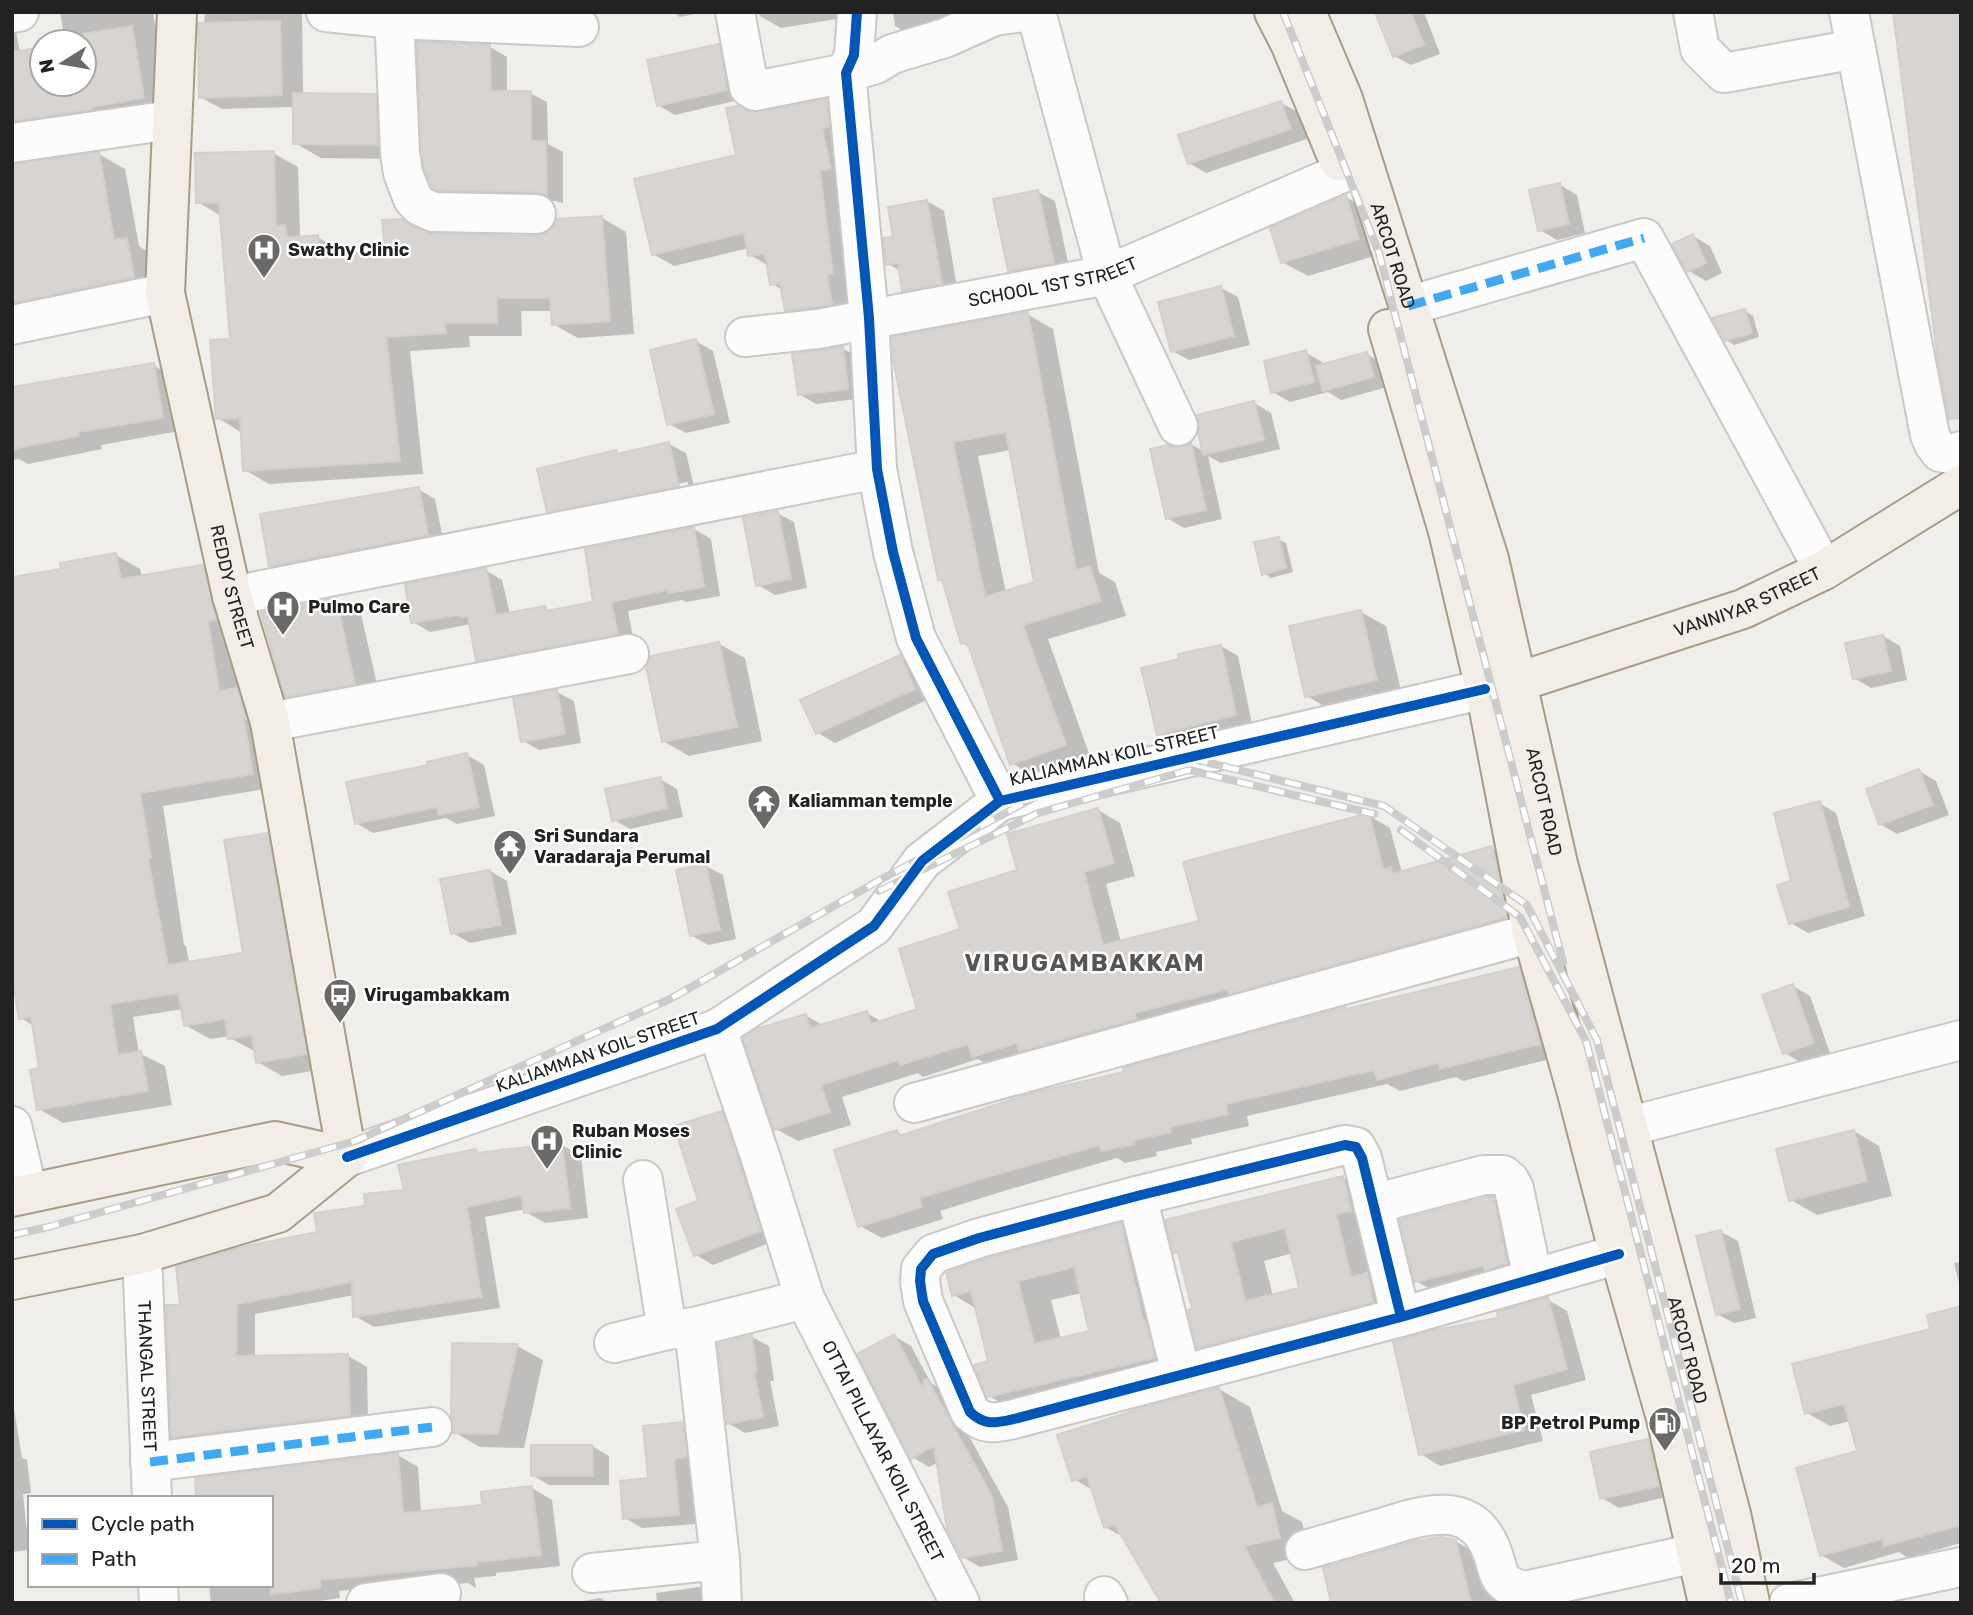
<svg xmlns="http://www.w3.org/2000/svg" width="1973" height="1615" font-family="Rubik,sans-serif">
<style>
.shadow{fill:#0003;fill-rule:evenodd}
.building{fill:#d7d4d2;stroke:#d3d0cc;stroke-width:2;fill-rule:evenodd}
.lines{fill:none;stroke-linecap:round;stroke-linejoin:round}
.minor-casing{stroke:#c9c8c7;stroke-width:42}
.major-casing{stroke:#a79c86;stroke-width:42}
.minor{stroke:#fdfcfc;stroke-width:38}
.major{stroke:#f3ede7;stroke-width:38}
.rail-casing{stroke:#ccc;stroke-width:8}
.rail{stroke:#fff;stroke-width:5;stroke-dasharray:16;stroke-linecap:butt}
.quiet{stroke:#3fa9f5;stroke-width:9;stroke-dasharray:18 9;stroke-linecap:butt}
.cycleway-casing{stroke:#fff;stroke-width:15}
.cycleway{stroke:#0057b8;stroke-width:10}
.labels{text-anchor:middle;stroke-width:5;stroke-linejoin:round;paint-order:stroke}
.poi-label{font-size:18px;font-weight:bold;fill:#222;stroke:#fff;text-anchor:start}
.street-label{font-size:18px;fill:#222;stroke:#fff}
.district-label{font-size:24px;font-weight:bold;letter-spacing:2px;fill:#555;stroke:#fff}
</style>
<rect width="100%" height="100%" fill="#f0eeeb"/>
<path class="shadow" d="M12 12 20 52 42 49V84H84V42H65L60 12H153L170 112 16 162 18 166 99 154 125 169 139 246 153 255 159 292 12 329Z
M205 12H302L303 95 375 96 401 110 403 159 321 158 295 143V107L222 109 200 97Z
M672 12H705L680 17Z
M758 12H854L855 16 781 28 760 16Z
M893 12H963L921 41 895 26Z
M1377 12H1424L1440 54 1411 65 1394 56Z
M718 46 735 56 743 99 675 115 658 105Z
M490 47 507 57V93H530L547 102 548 144 563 152V203L555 201 457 199 434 187Z
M826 101 847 113 853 315 807 322 786 310 783 290 772 284 769 266 750 255 749 248 674 266 653 254 738 157 744 111 759 114Z
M1281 103 1298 112 1307 139 1206 173 1189 163Z
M273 153 298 167 300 236 304 238 317 237 342 251V255L386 252 418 230 432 236 536 238 602 218 626 232 634 334 578 338 553 324V311H521L522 336H469L470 347 410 351 423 474 269 484 245 470 242 433 218 418 231 340 221 216 198 202Z
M1560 185 1577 195 1585 233 1557 240 1540 230Z
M1038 192 1055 201 1070 272 1026 280 1009 270Z
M1346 197 1371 212 1384 253 1308 276 1282 262Z
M927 201 944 211 958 293 921 300 904 290 901 271 888 264 895 238Z
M1693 236 1710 246 1722 273 1706 281 1689 271Z
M1221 288 1238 297 1250 345 1189 360 1172 351Z
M1745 311 1753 316 1759 337 1734 345 1726 340Z
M1027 314 1053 329 1099 573 1115 582 1126 616 1048 639 1091 759 1037 778 1012 763 971 648 962 643 944 582 940 579 895 360ZM1011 450 1037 584 1006 593 978 456Z
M696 341 713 351 730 423 686 433 669 424Z
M842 348 859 358 864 398 816 404 799 394Z
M1305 352 1322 362 1323 366 1367 354 1383 364 1390 386 1341 400 1328 392 1290 402 1273 392Z
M153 365 177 379 185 430 101 445 102 449 28 464 19 459 12 460V388Z
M1254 403 1271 413 1280 449 1221 463 1208 456 1222 519 1184 528 1167 518 1177 450 1191 444 1204 452Z
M669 444 686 453 696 495 566 520 549 510 615 452 621 455ZM688 482V486L560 511V507Z
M418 489 435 499 444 544 288 575 271 565Z
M777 513 794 522 807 588 775 595 758 585Z
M694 529 711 539 720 596 686 602 682 600 628 611 634 643 494 669 478 660 471 624 430 632 413 622 485 570 502 580 510 614 545 608 551 612 595 603Z
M1278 539 1286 543 1293 572 1271 578 1264 573Z
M116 555 140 569 142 577 202 567 227 581 231 634 241 692 261 704 277 787 163 806 184 945 186 946 189 963 245 954 267 835 291 849 330 1068 282 1076 258 1062 256 1052 230 1038V1036L210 1039 185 1025 183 1009 133 1017 139 1053 165 1066 172 1105 63 1123 39 1109 41 1069 34 1026 21 1018 63 570Z
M336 600 361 614 380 698 312 711 287 696Z
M1361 612 1386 626 1402 695 1332 711 1307 696Z
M1883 636 1900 646 1907 680 1871 688 1854 678Z
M719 644 745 658 762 741 689 756 663 741Z
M1221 646 1238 656 1252 724 1175 743 1158 733 1181 660Z
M899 657 916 666 931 698 835 743 818 733 803 701Z
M557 692 574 701 581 743 539 750 522 740Z
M467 755 484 765 495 816 457 824 446 818 373 833 356 823 430 766Z
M1919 771 1936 781 1949 815 1897 834 1880 824Z
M660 779 677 789 683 817 630 829 613 819Z
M1819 803 1836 813 1865 916 1808 933 1791 923 1793 882Z
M1098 810 1120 823 1135 876 1106 884 1121 942 1201 923 1368 815 1390 828 1402 873 1492 848 1514 861 1528 929 995 1069 978 1059 923 1077 918 1073 842 1097 851 1125 798 1141 776 1129 805 1015 824 1026 867 1013 882 1022 919 1010 962 930 1019 871Z
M706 866 723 875 736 939 708 945 691 935Z
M490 871 507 881 517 934 470 943 453 933Z
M1518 968 1541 981 1562 1056 1463 1081 1456 1077 1400 1091 1387 1084 1247 1116 1249 1126 1191 1139 1192 1144 1156 1152 1157 1156 1125 1163 1117 1158 1007 1190 940 1211 943 1219 882 1238 860 1226 897 1132 904 1136 1348 1010Z
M1793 986 1810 996 1830 1053 1802 1063 1785 1053Z
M721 1113 738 1123 777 1240 713 1265 696 1255Z
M1854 1131 1879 1146 1892 1196 1817 1215 1791 1200Z
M562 1145 581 1156 588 1218 545 1223 526 1212V1209L485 1217 500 1308 374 1327 355 1316 354 1295 255 1314V1358L348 1356 367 1367 368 1425 192 1447 173 1436 182 1307 367 1208 406 1192 475 1151 482 1154Z
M1343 1178 1377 1197 1407 1321 1233 1367 1199 1347 1194 1310 1181 1256 1175 1252ZM1293 1253 1302 1289 1273 1296 1264 1261Z
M1493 1199 1519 1214 1532 1278 1442 1296 1416 1281Z
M1121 1225 1155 1244 1188 1377 1023 1415 989 1396 990 1362 977 1309 954 1295ZM1082 1293 1091 1332 1061 1339 1051 1300Z
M1721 1232 1738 1241 1756 1318 1734 1323 1717 1314Z
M1961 1262V1291L1954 1263Z
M1547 1299 1567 1311 1586 1380 1531 1395 1543 1441 1440 1466 1421 1454 1500 1319Z
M1961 1308V1543L1908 1558 1899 1552 1844 1568 1821 1555 1860 1452 1851 1421 1830 1426 1807 1413 1933 1330Z
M894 1336 911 1346 931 1383 944 1391 1008 1507 1018 1560 980 1567 963 1557 939 1462 929 1467 912 1457Z
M752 1337 769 1346 774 1381H770L779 1426 745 1433 728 1423Z
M517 1346 543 1360 524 1448 480 1447 454 1432Z
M1219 1389 1250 1407 1282 1511 1302 1522 1310 1555 1273 1563 1295 1603H1163L1125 1538 1105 1527 1094 1491 1074 1479Z
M12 1396 22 1458 27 1460 31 1493 23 1494 29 1550 12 1552Z
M682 1424 699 1434 691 1468 696 1524 642 1528 625 1518 650 1480Z
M1648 1441 1665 1451 1675 1495 1619 1508 1602 1498Z
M592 1446 609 1456V1485H549L532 1475Z
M398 1455 418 1467 421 1513 484 1506 532 1488 552 1500 560 1566 496 1573V1576L474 1578 476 1588 468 1583 437 1585 431 1582 339 1591 340 1598 305 1603H211L209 1585H271Z
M1455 1541 1489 1561 1499 1603H1333Z
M699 1587 716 1597 717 1603H657L656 1593Z
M600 1598 608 1603H572Z"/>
<path class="building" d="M1375 12H1411L1424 45 1393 57Z
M1893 12H1961V418L1949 419 1937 354Z
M280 21 282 95 199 98 198 23Z
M132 26 144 98 92 107V109L14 121 12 52 42 47V84H84V42H64L63 37Z
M417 42 490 45 491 91H531V141H546L547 195 536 192 438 190 432 187 424 167 422 151Z
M719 44 727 90 657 106 647 60Z
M293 93 376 94 378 145 293 144Z
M826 99 829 127 822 128 831 169 820 171 833 274 827 275 832 304 785 311 780 283 770 285 765 254 748 256 744 233 652 255 634 179 736 155 726 108 738 106 744 110 759 112Z
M1281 101 1291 129 1188 164 1178 135Z
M274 151 276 226 285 225 287 238 318 235 320 255 385 251 382 220 402 219 411 226 433 234 536 236 547 233 554 226 557 219 602 216 610 321 552 325 550 298H497V323H445L446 333 386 337 400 461 243 471 240 418 216 419 210 340 230 339 219 203H196L195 153Z
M99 152 114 240 127 238 134 277 12 303V164Z
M1560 183 1569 224 1538 231 1529 190Z
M1038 190 1054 263 1008 271 993 199Z
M1346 195 1359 239 1281 263 1270 228Z
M927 200 942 284 902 291 898 263 886 265 883 238 893 237 888 207Z
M1693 234 1706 263 1687 272 1672 244Z
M1221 286 1234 336 1171 352 1158 302Z
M1745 309 1752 333 1725 341 1712 318Z
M1028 312 1076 570 1090 566 1101 601 1023 625 1066 745 1010 765 967 642 961 644 942 580H938L893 360 892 337ZM1006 432 1034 582 985 597 953 442Z
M696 339 714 414 667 425 650 350Z
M843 347 848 389 798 395 792 354Z
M1306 350 1314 382 1271 393 1264 361Z
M1367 352 1374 377 1323 391 1316 366Z
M154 363 163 418 78 432 79 436 12 449V387Z
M1254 401 1264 440 1203 455 1198 433 1200 427 1197 415Z
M669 442 679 486 547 512 537 469 616 450 617 454Z
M1191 443 1206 510 1166 519 1150 449 1167 445 1177 448Z
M419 487 428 535 269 566 260 514Z
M778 511 791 579 756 586 743 518Z
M694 527 704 587 668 593 667 590 611 602 618 634 476 661 468 616 460 617 459 615 411 623 405 584 486 568 496 615 545 606 546 611 593 602 585 549Z
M1279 537 1286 568 1262 575 1254 542Z
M116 553 121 579 203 565 216 620 208 621 219 691 237 688 246 719H244L253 774 140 793 151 858 148 859 168 965 243 953 224 840 268 833 307 1054 256 1063 252 1035 228 1039 225 1019 184 1026 178 993 110 1004 118 1055 141 1051 148 1091 37 1110 30 1070 39 1068 31 1017 19 1019 12 977V577L61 569 60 563Z
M336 598 355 684 285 697 261 613Z
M1361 610 1377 680 1305 697 1289 626Z
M1883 635 1891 671 1853 679 1845 643Z
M719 642 737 727 662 742 646 666 650 656Z
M1221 645 1236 715 1157 735 1141 668 1179 659 1178 654Z
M900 655 915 689 816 734 800 700Z
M557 690 565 734 521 742 513 698Z
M467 753 479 807 439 815 437 807 355 824 346 782 428 765 427 762Z
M1919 769 1933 805 1879 825 1866 789Z
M661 777 667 808 612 821 605 789Z
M1820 801 1849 907 1789 924 1777 885 1791 881 1774 813Z
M1098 808 1114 863 1084 872 1103 945 1199 921 1183 862 1369 813 1383 869 1391 867 1392 874 1492 846 1507 917 1229 994 1228 989 1135 1013 1136 1019 1019 1051 1017 1043 972 1057 968 1044 900 1065 898 1060 821 1085 830 1112 774 1130 743 1038 756 1029 806 1014 810 1028 867 1011 871 1024 917 1009 899 949 960 929 948 892 1017 870 1007 834Z
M706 864 720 930 690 936 676 870Z
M490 870 501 925 451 934 440 879Z
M1519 967 1540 1044 1440 1069 1438 1063 1377 1080 1374 1070 1226 1104 1228 1114 1170 1127 1171 1132 1134 1140 1135 1144 1101 1151 1100 1145 984 1178 919 1198 922 1207 858 1227 834 1150 897 1130 899 1136 1032 1093 1124 1072 1123 1068 1346 1007V1009Z
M1793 984 1814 1043 1783 1054 1762 995Z
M722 1111 761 1231 694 1256 676 1209 698 1201 674 1126Z
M1854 1130 1867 1181 1789 1201 1776 1149Z
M562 1143 570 1208 524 1213 522 1195 467 1207 481 1297 353 1317 352 1282 237 1304 236 1356 348 1354 350 1415 171 1437 166 1305H180L176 1267 241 1247 317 1232 314 1213 365 1206 364 1194 404 1190 398 1165 476 1149 477 1153Z
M1343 1176 1351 1211 1336 1214 1351 1277 1367 1273 1373 1302 1197 1348 1188 1310 1192 1309 1178 1252 1174 1253 1165 1220ZM1285 1228 1299 1288 1245 1301 1231 1242Z
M1487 1197H1493L1507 1263 1485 1270 1483 1266 1415 1282 1400 1220Z
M1121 1223 1143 1320H1145L1155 1358 987 1397 974 1365 988 1361 971 1291 952 1296 946 1273 985 1259ZM1074 1267 1089 1331 1034 1344 1018 1281Z
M1721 1230 1740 1309 1716 1315 1696 1236Z
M1548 1297 1567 1369 1513 1385 1524 1430 1419 1455 1393 1342 1435 1330 1498 1318 1497 1312Z
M1961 1306V1525L1884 1546 1882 1539 1820 1556 1796 1468 1857 1451 1844 1404 1805 1414 1792 1364 1930 1329 1927 1315Z
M894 1334 925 1393 923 1380 927 1379 992 1496 1002 1551 962 1558 947 1529 934 1446 911 1459 857 1354Z
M752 1335 757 1372H754L763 1417 727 1424 718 1344Z
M452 1343 518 1344 498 1434 453 1433 454 1425 451 1416Z
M1219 1388 1257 1507 1272 1503 1280 1538 1244 1546 1275 1603H1161L1115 1525 1104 1528 1087 1476 1072 1481 1057 1435 1152 1405Z
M683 1422 687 1457 674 1459 679 1515 623 1519 620 1481 648 1478 643 1426Z
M1648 1439 1659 1486 1600 1499 1590 1452Z
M531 1445H592L593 1476H531Z
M398 1453 403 1513 482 1505 481 1492 532 1486 541 1555 477 1562V1565L320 1580V1588L271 1594V1498H196L195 1478Z
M1441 1537 1456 1540 1471 1603H1331L1323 1568 1415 1541Z"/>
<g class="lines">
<defs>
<g id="minor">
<path d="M326 12 394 19 579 27"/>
<path d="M394 12 400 153 403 173 413 199 420 206 433 212 536 214"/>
<path d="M735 12 749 87 755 91 846 73 876 64 892 54 945 38 994 16 1025 12"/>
<path d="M857 12 854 55 846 73 869 318 877 469 893 552 916 638 1000 801"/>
<path d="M1036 12 1107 275 1178 426"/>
<path d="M1693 12 1700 49 1724 73 1856 49"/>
<path d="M1849 12 1930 435 1934 444 1940 452 1950 454 1961 451"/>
<path d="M12 13 19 12"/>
<path d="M12 143 171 120"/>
<path d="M1408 306 1644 238 1824 570"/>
<path d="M12 325 165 293"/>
<path id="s1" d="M745 337 818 329 1107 275 1344 172"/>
<path d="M232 596 877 469"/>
<path d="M270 722 629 654"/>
<path id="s2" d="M717 1029 762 1162 805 1299 960 1603"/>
<path d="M914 1103 1532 933"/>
<path d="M12 1126 28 1193"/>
<path d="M1627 1127 1961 1040"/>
<path d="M347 1157 717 1029 874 926 922 861 1000 801 1485 689"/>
<path d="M643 1180 667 1330"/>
<path d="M1137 1196 1181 1374"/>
<path d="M1373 1204 1484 1175H1503L1510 1181 1514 1189 1533 1279"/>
<path id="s3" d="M142 1254 152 1498"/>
<path d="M1401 1317 1362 1158 1356 1147 1345 1145 1137 1196 979 1238 933 1254 921 1269 920 1281 923 1301 970 1412C985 1426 995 1423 1014 1419L1401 1317 1619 1254"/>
<path d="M694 1327 720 1560 722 1603"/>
<path d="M614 1343 667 1330 694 1327 805 1299"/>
<path d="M150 1462 432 1427"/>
<path d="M1305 1550C1329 1543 1354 1536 1378 1529 1418 1517 1469 1496 1491 1549 1501 1574 1494 1583 1525 1591L1696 1553"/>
<path d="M592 1573 720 1560"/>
<path d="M158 1585 159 1603"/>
<path d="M1104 1596 1108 1603"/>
<path d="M366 1603 441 1593"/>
<path d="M1789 1603 1961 1567"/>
</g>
<g id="major">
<path id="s4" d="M177 12 165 293 232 596 270 722 347 1157"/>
<path d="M1274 12 1290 43 1339 161"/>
<path id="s5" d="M1306 12 1343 99 1489 559 1558 864 1731 1514 1750 1603"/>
<path d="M1388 329 1448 531 1485 689 1532 933 1576 1089 1619 1254 1666 1418 1708 1603"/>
<path id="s6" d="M1518 682 1743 609 1824 570 1961 485"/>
<path d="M12 1197 275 1141 347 1157"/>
<path d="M12 1280 142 1254 278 1213 347 1157"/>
</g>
</defs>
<use href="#minor" class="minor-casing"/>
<use href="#major" class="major-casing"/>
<use href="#minor" class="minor"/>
<use href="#major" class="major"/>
<defs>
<path id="rail" d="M1283 12 1379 253 1563 962
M1401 830 1520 917 1586 1041 1731 1603
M879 891 1038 813 1189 770 1374 814
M12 1235 48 1227 355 1141 670 999 878 881 1039 795 1194 759 1384 806 1527 905 1597 1040 1742 1603"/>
</defs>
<use href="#rail" class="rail-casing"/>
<use href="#rail" class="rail"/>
<path class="quiet" d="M1408 306 1644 238
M150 1462 432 1427"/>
<defs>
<path id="cycleway" d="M857 12 854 55 846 73 869 318 877 469 893 552 916 638 1000 801
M347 1157 717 1029 874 926 922 861 1000 801 1485 689
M1401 1317 1362 1158 1356 1147 1345 1145 1137 1196 979 1238 933 1254 921 1269 920 1281 923 1301 970 1412C985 1426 995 1423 1014 1419L1401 1317 1619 1254"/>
</defs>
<use href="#cycleway" class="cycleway-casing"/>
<use href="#cycleway" class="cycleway"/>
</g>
<defs>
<symbol id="hospital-pin" viewBox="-11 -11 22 30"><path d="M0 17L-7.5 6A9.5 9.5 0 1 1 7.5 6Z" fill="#6a6968" stroke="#fff"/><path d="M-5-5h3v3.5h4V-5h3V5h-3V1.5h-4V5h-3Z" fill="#fff"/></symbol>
<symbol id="temple-pin" viewBox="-11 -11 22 30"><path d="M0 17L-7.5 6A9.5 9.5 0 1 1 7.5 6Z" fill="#6a6968" stroke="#fff"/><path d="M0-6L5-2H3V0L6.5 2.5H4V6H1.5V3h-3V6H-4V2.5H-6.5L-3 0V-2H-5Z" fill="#fff"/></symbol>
<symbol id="bus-pin" viewBox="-11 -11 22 30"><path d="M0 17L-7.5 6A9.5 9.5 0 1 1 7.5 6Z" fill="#6a6968" stroke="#fff"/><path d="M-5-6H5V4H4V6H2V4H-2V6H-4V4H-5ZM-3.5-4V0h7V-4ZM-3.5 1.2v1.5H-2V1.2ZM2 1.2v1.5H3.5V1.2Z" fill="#fff"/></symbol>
<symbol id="fuel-pin" viewBox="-11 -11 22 30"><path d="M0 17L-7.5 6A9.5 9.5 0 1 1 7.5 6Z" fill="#6a6968" stroke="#fff"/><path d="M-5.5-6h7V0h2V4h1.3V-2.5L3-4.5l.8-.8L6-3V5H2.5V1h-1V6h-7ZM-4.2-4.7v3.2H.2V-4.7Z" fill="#fff"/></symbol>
</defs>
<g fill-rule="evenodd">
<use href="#hospital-pin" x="245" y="231" width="38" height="52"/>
<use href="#hospital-pin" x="264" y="588" width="38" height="52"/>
<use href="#temple-pin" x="745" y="782" width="38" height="52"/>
<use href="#temple-pin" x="491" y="827" width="38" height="52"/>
<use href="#bus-pin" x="321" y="976" width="38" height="52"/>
<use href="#hospital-pin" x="528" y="1122" width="38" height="52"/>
<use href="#fuel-pin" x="1646" y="1404" width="38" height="52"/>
</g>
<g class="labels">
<g class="poi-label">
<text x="288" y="256">Swathy Clinic</text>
<text x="308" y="613">Pulmo Care</text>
<text x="788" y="807">Kaliamman temple</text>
<text x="534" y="842">Sri Sundara<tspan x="534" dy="21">Varadaraja Perumal</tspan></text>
<text x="364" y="1001">Virugambakkam</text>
<text x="572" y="1137">Ruban Moses<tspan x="572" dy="21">Clinic</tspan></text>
<text x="1640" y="1429" text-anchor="end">BP Petrol Pump</text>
</g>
<g class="street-label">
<text dy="6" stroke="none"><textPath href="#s5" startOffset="259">ARCOT ROAD</textPath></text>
<text dy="6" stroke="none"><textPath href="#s1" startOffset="313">SCHOOL 1ST STREET</textPath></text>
<text dy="6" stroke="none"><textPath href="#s4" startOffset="583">REDDY STREET</textPath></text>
<text dy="6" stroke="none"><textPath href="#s6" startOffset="243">VANNIYAR STREET</textPath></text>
<text transform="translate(1114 756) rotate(-13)" y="6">KALIAMMAN KOIL STREET</text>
<text dy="6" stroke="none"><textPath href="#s5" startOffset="826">ARCOT ROAD</textPath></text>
<text transform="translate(598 1052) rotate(-19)" y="6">KALIAMMAN KOIL STREET</text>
<text dy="6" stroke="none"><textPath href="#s5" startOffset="1393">ARCOT ROAD</textPath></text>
<text dy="6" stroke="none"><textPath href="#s3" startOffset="122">THANGAL STREET</textPath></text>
<text dy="6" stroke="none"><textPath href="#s2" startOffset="455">OTTAI PILLAYAR KOIL STREET</textPath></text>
</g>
<g class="district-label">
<text x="1085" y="971">VIRUGAMBAKKAM</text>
</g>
</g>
<rect width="1973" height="1615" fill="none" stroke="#222222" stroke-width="28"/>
<rect x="28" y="1496" width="245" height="91" fill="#ffffff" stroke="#a7a7a7" stroke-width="2"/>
<rect x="42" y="1519" width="35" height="10" fill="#0057b8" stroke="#a7a7a7" stroke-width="2"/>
<text x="91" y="1531" font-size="21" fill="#222222">Cycle path</text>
<rect x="42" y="1554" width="35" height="10" fill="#3fa9f5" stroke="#a7a7a7" stroke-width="2"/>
<text x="91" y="1566" font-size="21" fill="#222222">Path</text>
<g transform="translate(63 63) rotate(259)"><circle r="33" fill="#ffffff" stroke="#a7a7a7" stroke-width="2"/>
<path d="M0-5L12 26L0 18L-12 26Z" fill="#6a6968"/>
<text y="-10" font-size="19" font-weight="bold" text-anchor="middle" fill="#222222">N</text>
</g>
<path d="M1721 1573v10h93v-10" fill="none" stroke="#222222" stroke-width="3.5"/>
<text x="1731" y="1573" font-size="21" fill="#222222" stroke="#ffffff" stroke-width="5" paint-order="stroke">20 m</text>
</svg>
